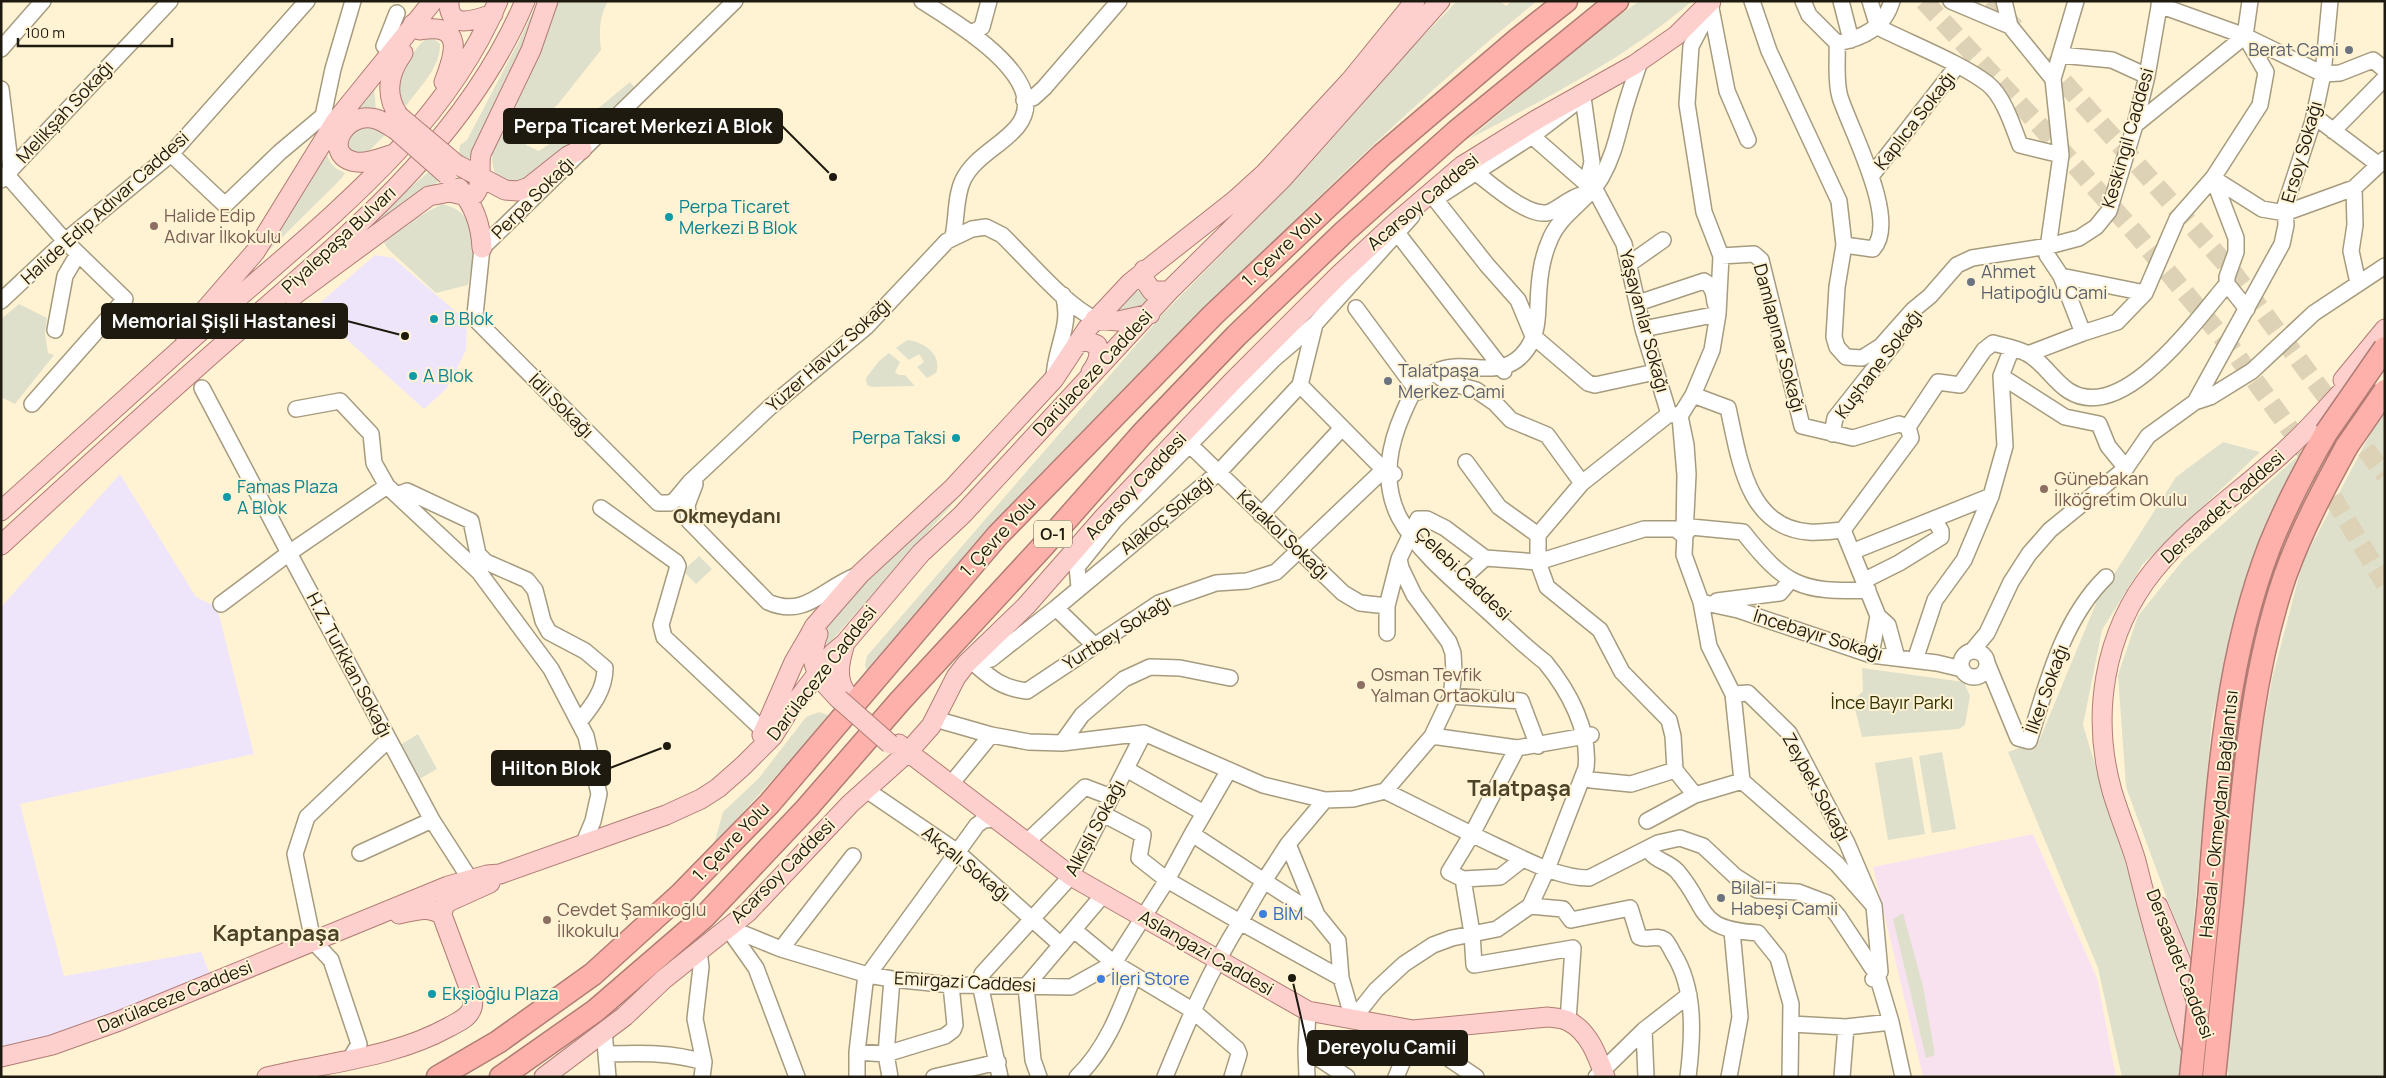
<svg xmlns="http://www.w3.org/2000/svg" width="2386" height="1078" font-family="Manrope,sans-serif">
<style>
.industrial{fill:#f9e2ef}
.medical{fill:#efe5fa}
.green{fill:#dee0cc}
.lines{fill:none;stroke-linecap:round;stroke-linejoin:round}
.major-tunnel{stroke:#ddd2b6;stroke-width:19;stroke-dasharray:19 9;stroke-linecap:butt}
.minor-casing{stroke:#a69b7e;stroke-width:18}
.major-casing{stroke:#b07c74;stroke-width:21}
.highway-casing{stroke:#b07c74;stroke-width:25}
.minor{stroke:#fff;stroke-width:15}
.major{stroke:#fed0cd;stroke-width:19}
.highway{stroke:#feb1ab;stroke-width:22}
.major-bridge-casing{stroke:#b07c74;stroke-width:21;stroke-linecap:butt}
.highway-bridge-casing{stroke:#b07c74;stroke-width:25;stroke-linecap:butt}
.major-bridge{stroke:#fed0cd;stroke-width:19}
.highway-bridge{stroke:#feb1ab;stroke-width:22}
.worship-dot{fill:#6b7280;stroke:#fff3d4;stroke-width:2}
.culture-dot{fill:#0f9aa8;stroke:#fff3d4;stroke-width:2}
.education-dot{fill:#8d6e63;stroke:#fff3d4;stroke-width:2}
.shop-dot{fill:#3f7fe0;stroke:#fff3d4;stroke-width:2}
.labels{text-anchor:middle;stroke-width:4;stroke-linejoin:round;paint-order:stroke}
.shield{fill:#fff3d4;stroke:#625b4a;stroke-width:1}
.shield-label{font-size:16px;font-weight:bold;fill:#1e1a0f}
.worship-label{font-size:18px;fill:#5b616d;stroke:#fff3d4;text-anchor:start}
.street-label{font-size:18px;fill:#1e1a0f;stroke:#fff3d4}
.culture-label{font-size:18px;fill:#0d838f;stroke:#fff3d4;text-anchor:start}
.education-label{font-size:18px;fill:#785e54;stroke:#fff3d4;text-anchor:start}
.park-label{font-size:18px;fill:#323300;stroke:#fff3d4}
.shop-label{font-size:18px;fill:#366cbe;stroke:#fff3d4;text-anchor:start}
.quarter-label{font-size:20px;font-weight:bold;fill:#4b4227;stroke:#fff3d4}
.district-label{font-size:22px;font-weight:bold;fill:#4b4227;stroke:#fff3d4}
.leader{fill:none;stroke:#1e1a0f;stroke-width:2}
.callout-dot{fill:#1e1a0f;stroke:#fff3d4;stroke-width:2}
.callout{fill:#1e1a0f;stroke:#1e1a0f;stroke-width:2}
.callout-label{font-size:19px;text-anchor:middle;font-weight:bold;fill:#fff}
</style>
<rect width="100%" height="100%" fill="#fff3d4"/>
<path class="industrial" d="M2033 834 2097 978 2116 1077H1923L1873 867Z"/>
<path class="medical" d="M375 255 393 258 467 321 466 350 447 388 424 409 313 309Z
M120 474 196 597 217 607 254 754 20 804 64 976 201 952 210 974 58 1036 1 1051V607Z"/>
<path class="green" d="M538 1H543L480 139 471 157 466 160 459 153 460 145 467 140 518 43Z
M557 1H608C599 17 599 32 601 50L559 103 527 137 526 145 539 151 579 124 630 82 635 88 538 174 521 182 506 184C493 175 492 167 492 151L549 30Z
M1457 1H1500L1506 6 1512 1H1537C1428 89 1328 187 1229 285 1104 410 983 538 867 671L865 665 867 656 1162 315 1309 165 1409 51Z
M1639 1H1692C1625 59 1546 98 1469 139L1596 33Z
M427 38H433L440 44C441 67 419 88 406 106 386 92 412 49 427 38Z
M374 87 376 110 354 109Z
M363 124 389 131 368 152 359 155 346 150C346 136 353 131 363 124Z
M326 149C328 162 333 168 345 173L341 179 248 271Z
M431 170 438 182 363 232 384 209Z
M442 204C483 213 474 254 468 285L436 293 387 248 383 240 386 234Z
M1136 289 1148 298C1137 313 1125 314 1108 316Z
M19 304 47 318 45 333 48 353 54 355 15 404 1 397V319Z
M907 340C923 341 943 355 936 373L927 378 917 367 924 362 919 354 909 360 896 348Z
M889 353 900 362 895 372 899 375H905L915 386 872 387 867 385 866 378 879 361Z
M2385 406V1077H2229L2225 1064 2256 766 2272 679 2303 561Z
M2223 442 2260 452 2143 564 2102 630 2083 725 2182 1048 2179 1077H2122L2098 968 2008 752 2039 741 2097 601 2176 477Z
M995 456 817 657 821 638 829 623 864 582Z
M2298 456 2248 580 2231 638 2212 720 2190 961 2126 787 2118 675 2138 616 2183 560Z
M699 556 712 569 696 584 683 571Z
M1862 668 1964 682 1970 696 1965 725 1959 729 1862 737 1853 701 1863 691Z
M819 712 828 715 795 755 714 844 723 812 759 778 806 717Z
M418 734 437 769 416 781 397 747Z
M1942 752 1956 829 1932 833 1919 756Z
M1912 757 1925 834 1888 840 1875 763Z
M1903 913 1923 986 1935 1055 1926 1058 1893 919Z"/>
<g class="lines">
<path class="major-tunnel" d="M1924 1 2040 126 2137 235 2232 349 2302 446 2385 584
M1990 1 2015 28
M2045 61 2232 271 2385 475"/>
<defs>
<path id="minor" d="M735 1 482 248 475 315 477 321 658 503H670L675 500 690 482 770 407 866 327 947 241 972 229 986 227 1002 235C1027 259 1065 305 1095 319
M922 1C953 21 1056 80 1017 127 1001 146 974 157 963 180 955 197 957 219 953 236
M1752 1 1769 51 1839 201 1844 245 1837 287 1834 337 1837 347 1846 357 1862 358 1881 346 1913 310 1930 296 1957 265 1972 258 2049 246 2079 238 2096 227 2109 211 2135 125 2147 76 2160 1
M1803 1 1809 15 1837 43C1863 38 1884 28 1892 1
M1841 1 1851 40
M1870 1 1878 27C1909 43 1961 63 1988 84 2004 97 2013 127 2020 145L2061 155
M1951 1 2010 26
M2004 1 2010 26 2053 79
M2159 5 2245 36 2323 74 2340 73 2373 60 2385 70
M1711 8 1727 91 1748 140
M972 33 982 27 989 1
M1837 43C1838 60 1835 81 1840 97 1850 129 1900 221 1873 249L1844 245
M384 46 397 13
M1 49 43 1
M2060 55 2112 60 2147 76
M1 89 11 170
M1024 100 1033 98 1044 88 1119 1
M2314 116 2379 165
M2135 125 2245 36
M2333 131 2385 78
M1532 136 1597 193 1624 244 1643 329 1669 414 1680 416 1693 395 1712 350 1718 314 1721 256 1704 212 1687 104 1691 46 1711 8 1712 3
M171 154 225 205 280 152 323 116 333 69 353 1
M1475 172C1491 184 1525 215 1546 213 1556 212 1568 198 1581 195
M6 174 65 241 125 299 32 404
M1872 175 1957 66
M2213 178 2262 209 2285 213 2354 188 2385 159
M2213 178 2236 238V252L2227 277V284L2247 309
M1 180 170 1
M1587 183 1592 162 1583 97 1532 136 1435 199 1487 265 1518 300 1533 336 1588 383 1595 385 1655 372
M2354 188 2355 225 2351 251 2358 283
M1398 234 1504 371
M1721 256 1754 254 1761 260 1802 426 1853 438 1899 424 1908 427 1911 438 1843 530
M1629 264 1663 240
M2061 276 2145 293
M1 301 65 241 171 154 307 1
M1638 303 1704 281C1713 286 1714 294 1715 303
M1356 308 1418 392
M1643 329 1718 314
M55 330 65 276 78 254
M2083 333 2117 322 2145 293 2177 219 2213 178 2260 105 2266 72 2245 36 2250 1
M2028 354 2083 333 2061 276 2047 255 2061 155 2053 79 2076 1
M1434 373 1447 382 1476 390 1495 403 1511 420 1547 435 1582 483
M2001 376 2065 417 2099 424 2108 446 2126 468
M1054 379C1054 349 1073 325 1063 295
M1300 385 1388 474
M202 388 289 553 221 604
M1693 395 1728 408C1739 456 1746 528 1809 532 1820 533 1832 531 1843 530
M2195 402 2282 244 2286 225 2285 206 2313 121 2323 74 2330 1
M296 409 340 401 371 434 374 463 387 486 479 572 551 669 586 736 599 794 593 821 583 845
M1669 414 1582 483 1538 535V562L1547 587 1600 630 1622 672 1669 720 1673 736 1675 770 1695 795
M1908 427 1938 382 1960 385 1984 350 1993 343C2004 346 2016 348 2026 353 2043 361 2053 381 2069 391 2123 425 2197 319 2227 284
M1832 434 1835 418 1896 341
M1189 444 1343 593 1360 603 1387 606
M1466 462 1499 507 1538 535
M695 484 687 505 689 521 768 602C806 619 824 587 858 575
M387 486 289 553 432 820 470 879
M397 495 407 491 471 521 478 554 486 562 527 580 535 590 543 621 549 632 585 651 605 668C605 690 592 706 579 722
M601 508 676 562 678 566 661 625 664 637 763 730
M1261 515 1342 428
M1843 530 1878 616 1888 625 1897 658
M1684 536 1685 475 1680 416 1686 445 1688 474 1684 555 1701 602 1709 646 1733 694 1742 781 1837 864 1874 906
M1684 536 1691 527 1743 532C1785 585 1800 593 1868 590
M1854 551 1991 496
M1463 578 1485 558
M1865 580 1899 563 1941 537V531L1934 519
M1079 587 1077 567 1114 521 1274 359 1315 324 1412 216
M1717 601 1780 593 1790 581
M1701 602 1738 610 1871 655 1937 663 1962 669
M1056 608 1094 645
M1387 633V606L1399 559
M1972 651 1987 633 2011 582 2029 554 2050 530 2126 468 2148 436 2195 402 2210 397 2252 371 2314 313 2385 266
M1961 664a13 13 0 1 1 26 0a13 13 0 1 1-26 0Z
M1871 655 1878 616
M970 660C990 677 1000 688 1027 691L1159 603 1216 583 1247 581 1276 572 1377 476 1383 473 1394 474
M970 660 984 661 991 659 1056 608 1219 472 1300 385 1315 324
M1915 660 1935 600 1964 560 1991 496 2005 446 2001 376 2012 348
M1987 663 2018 738 2029 741C2047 684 2062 620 2106 577
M1733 694 1748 693 1789 733 1847 843 1874 906 1880 972 1873 979
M1451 696 1521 701 1538 746
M935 719 991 735 1029 742 1062 743 1144 733 1263 785 1325 800 1353 799 1385 791 1432 736 1451 696 1454 672 1453 653 1449 642 1414 595 1401 568 1399 559 1418 519H1427L1445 528 1485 558 1538 562 1644 529H1676L1684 536
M1432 736 1517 748 1591 735
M1062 743 1082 715 1124 679 1150 667 1180 668 1230 678
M1517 748 1472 834 1449 872 1463 879 1500 877 1523 859
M1126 769 1204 813
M1591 780 1631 784 1675 770
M951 784 991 735
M865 789 956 851 1061 945
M1385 791C1422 809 1458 828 1496 846 1525 859 1557 878 1589 878L1658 843 1680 838 1703 846 1735 876 1757 890 1798 892 1827 903 1838 916 1877 975 1891 1022 1903 1077
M1325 800 1288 844 1264 881 1317 915 1338 941 1341 978 1353 1019
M1103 814 1143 835 1139 858 1167 880 1240 922C1209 972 1187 1023 1165 1077
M1647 821 1695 795 1742 781
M1192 834 1229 770
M1288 844 1317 915
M1032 846V837L1085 787 1111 797
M360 853 432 820
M1651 853C1657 861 1669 862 1677 871 1710 909 1694 929 1758 933L1778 958 1791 1004 1790 1077
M1463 879 1472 933 1474 965 1573 948 1568 1021
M1530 906 1563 909 1571 920 1630 908 1639 937C1648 941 1656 934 1665 940 1668 943 1671 949 1673 953 1696 989 1693 1037 1688 1077
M727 927 781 949 868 975 892 979 951 985 1071 987 1114 963 1192 1010 1237 1049 1239 1054 1232 1077
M727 927 756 968 797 1077
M1074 930 1114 963 1167 880 1192 834 1264 881 1240 922 1341 978
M781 949 853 856
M699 951 701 967 695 1019 704 1062 702 1077
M1353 1019 1376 990 1404 964 1433 945 1452 938 1497 929 1530 906 1547 869 1586 768C1590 730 1569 691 1545 662 1523 645 1503 625 1483 607 1455 582 1417 551 1399 517 1384 487 1387 456 1398 426 1407 404 1413 384 1435 372 1465 356 1502 385 1527 349 1540 331 1537 309 1539 288 1540 273 1543 256 1549 242 1559 214 1587 202 1601 178 1613 157 1617 138 1623 115 1628 96 1635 77 1641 58
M1791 1024 1846 1027 1891 1022
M1644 1030 1646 1077
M604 1031 608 1077
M1414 1035 1476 1077
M1306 1050 1347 1077
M857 1052 886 1054 945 1036 953 1030 955 1025 951 985
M607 1054C641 1053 671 1052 704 1062
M350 1059 359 1044 331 960 313 941 295 854 307 817 388 740
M857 1077V1052L865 983 868 975 977 825 984 820 997 819
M890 1077 886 1054 892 979
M934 1077 998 1062
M1000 1077 980 984 982 974 1071 876 1144 733
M1039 1077 1033 1060 1026 986 1103 895
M1077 1077C1106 1049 1120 1011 1134 975
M1307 1077 1306 1050 1308 1011
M1396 1077 1414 1035
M1596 1077 1644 1030 1689 995
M1729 1077 1740 1017 1732 931
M1842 1077 1846 1027"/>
<path id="major" d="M449 1C448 31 475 20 493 14
M413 24 420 30C465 22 455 54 444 82
M399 116C384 95 389 72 403 53
M394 154C383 157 368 164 356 162 321 156 343 110 376 119 383 121 390 126 396 130
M456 164 505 190 518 191 529 187 568 156 582 149
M459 188C474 205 481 225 482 248
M1144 270 1145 281 1152 291H1169
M293 296 429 196 450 192 467 196 475 194C484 181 478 169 481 154L531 50 548 1
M1095 319 1118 321 1150 314
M184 334 255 252 335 122 433 1
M1077 343 1087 341 1097 345C1102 355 1097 364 1091 372
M2343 380 2385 329
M1 511C72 447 143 383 214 319 319 225 442 135 498 1
M1 545C76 476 151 408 228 340 341 241 465 144 525 1
M818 634C806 665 818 677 839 699
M845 643C840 660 835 677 846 693
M762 735 794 662 808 638 814 627 860 574 953 488 1054 379 1087 329 1130 283 1234 201 1265 173 1350 81 1415 1
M899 744 908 752 1071 876 1308 1011 1413 1030 1548 1017C1554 1018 1562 1018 1568 1021 1589 1031 1598 1057 1605 1077
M2158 906 2199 1005
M442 915 444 906 448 902 490 883
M1 1057 52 1045 119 1021 448 886 487 875 500 874 666 815 701 799 718 788 743 766 773 736 788 712 833 653 845 643 921 553 962 515 1169 291 1282 179 1440 1
M267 1077C328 1062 393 1058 449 1027 456 1023 466 1019 470 1012 474 1006 473 999 471 993L442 915C428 905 414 911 399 914
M544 1077 625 1016 664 979 748 912 850 804 908 752 931 726 956 677 966 664 1026 606 1104 517 1232 382 1339 275 1393 225 1462 166 1536 120 1634 65 1677 35 1711 1
M2202 1077C2174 1007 2154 934 2136 861 2129 838 2119 815 2112 791 2091 716 2103 633 2154 570 2192 523 2246 488 2290 446 2314 424 2335 398 2358 375"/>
<path id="highway" d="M2209 900C2218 781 2226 658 2270 545 2286 506 2305 469 2326 433
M2232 902C2243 792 2249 681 2285 576 2301 531 2324 488 2347 446
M438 1077 498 1042 593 974 680 895 769 804 998 535 1213 315 1382 155 1518 39 1566 1
M501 1077 595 1011 704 917 807 808 900 701 1044 545 1142 434 1236 336 1344 232 1457 131 1617 1"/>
</defs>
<use href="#minor" class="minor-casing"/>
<use href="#major" class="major-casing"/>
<use href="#highway" class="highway-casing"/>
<use href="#minor" class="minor"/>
<use href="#major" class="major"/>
<use href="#highway" class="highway"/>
<defs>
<path id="major-bridge" d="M399 116 456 164
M396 130 447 175
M839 699 890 744"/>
<path id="highway-bridge" d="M2326 433 2385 348
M2347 446 2385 391
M2191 1077 2209 900
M2214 1077 2232 902"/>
</defs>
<use href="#major-bridge" class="major-bridge-casing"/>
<use href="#highway-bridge" class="highway-bridge-casing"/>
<use href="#major-bridge" class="major-bridge"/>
<use href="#highway-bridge" class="highway-bridge"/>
</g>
<g class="worship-dot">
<circle cx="2349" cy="50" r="5"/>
<circle cx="1971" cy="282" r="5"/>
<circle cx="1388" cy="381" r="5"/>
<circle cx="1721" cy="898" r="5"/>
</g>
<g class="culture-dot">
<circle cx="669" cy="217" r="5"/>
<circle cx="434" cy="319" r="5"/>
<circle cx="413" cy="376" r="5"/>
<circle cx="956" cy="438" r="5"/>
<circle cx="227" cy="497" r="5"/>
<circle cx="432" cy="994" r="5"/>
</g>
<g class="education-dot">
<circle cx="154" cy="226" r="5"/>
<circle cx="2044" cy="489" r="5"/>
<circle cx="1361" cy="685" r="5"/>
<circle cx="547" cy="920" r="5"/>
</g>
<g class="shop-dot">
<circle cx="1263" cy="914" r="5"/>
<circle cx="1101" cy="979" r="5"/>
</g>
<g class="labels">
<rect class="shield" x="1034" y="520.5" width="38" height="27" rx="4"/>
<g class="shield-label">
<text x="1053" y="540">O-1</text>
</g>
<g class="worship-label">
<text x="2339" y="56" text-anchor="end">Berat Cami</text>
<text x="1981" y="278">Ahmet<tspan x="1981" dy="21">Hatipoğlu Cami</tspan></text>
<text x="1398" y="377">Talatpaşa<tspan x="1398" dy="21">Merkez Cami</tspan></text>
<text x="1731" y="894">Bilal-i<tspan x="1731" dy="21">Habeşi Camii</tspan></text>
</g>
<g class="street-label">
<text transform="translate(65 112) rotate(-47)" y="6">Melikşah Sokağı</text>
<text transform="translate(1915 121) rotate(-52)" y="6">Kaplıca Sokağı</text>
<text transform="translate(2128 138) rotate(-74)" y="6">Keskingil Caddesi</text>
<text transform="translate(2302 152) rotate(-74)" y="6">Ersoy Sokağı</text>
<text transform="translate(533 198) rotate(-45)" y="6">Perpa Sokağı</text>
<text transform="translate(1423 202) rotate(-40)" y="6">Acarsoy Caddesi</text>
<text transform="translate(105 208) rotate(-42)" y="6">Halide Edip Adıvar Caddesi</text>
<text transform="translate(339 240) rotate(-43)" y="6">Piyalepaşa Bulvarı</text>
<text transform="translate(1282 249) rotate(-43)" y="6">1. Çevre Yolu</text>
<text transform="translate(1644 321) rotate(75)" y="6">Yaşayanlar Sokağı</text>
<text transform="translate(1779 338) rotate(75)" y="6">Damlapınar Sokağı</text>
<text transform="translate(829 355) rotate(-42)" y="6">Yüzer Havuz Sokağı</text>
<text transform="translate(1879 364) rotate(-53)" y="6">Kuşhane Sokağı</text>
<text transform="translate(1093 373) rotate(-47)" y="6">Darülaceze Caddesi</text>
<text transform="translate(561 406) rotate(45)" y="6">İdil Sokağı</text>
<text transform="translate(1136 486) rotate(-47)" y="6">Acarsoy Caddesi</text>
<text transform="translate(2223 507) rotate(-42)" y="6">Dersaadet Caddesi</text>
<text transform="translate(1167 515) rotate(-39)" y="6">Alakoç Sokağı</text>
<text transform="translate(1283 535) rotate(44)" y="6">Karakol Sokağı</text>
<text transform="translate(998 537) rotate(-47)" y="6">1. Çevre Yolu</text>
<text transform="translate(1463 574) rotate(44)" y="6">Çelebi Caddesi</text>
<text transform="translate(1117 633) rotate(-32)" y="6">Yurtbey Sokağı</text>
<text transform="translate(1818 635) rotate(17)" y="6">İncebayır Sokağı</text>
<text transform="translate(349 665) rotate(62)" y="6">H.Z. Turkkan Sokağı</text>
<text transform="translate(822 673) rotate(-52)" y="6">Darülaceze Caddesi</text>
<text transform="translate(2047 689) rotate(-70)" y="6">İlker Sokağı</text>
<text transform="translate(1816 787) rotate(61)" y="6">Zeybek Sokağı</text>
<text transform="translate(2219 814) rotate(-84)" y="6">Hasdal - Okmeydanı Bağlantısı</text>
<text transform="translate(1095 828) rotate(-62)" y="6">Alkışlı Sokağı</text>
<text transform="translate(731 842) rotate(-46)" y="6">1. Çevre Yolu</text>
<text transform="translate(966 864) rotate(39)" y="6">Akçalı Sokağı</text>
<text transform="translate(783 871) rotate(-45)" y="6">Acarsoy Caddesi</text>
<text transform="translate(1206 953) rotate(30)" y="6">Aslangazi Caddesi</text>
<text transform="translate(2180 964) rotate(69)" y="6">Dersaadet Caddesi</text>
<text transform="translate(965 982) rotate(3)" y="6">Emirgazi Caddesi</text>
<text transform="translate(175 997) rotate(-22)" y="6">Darülaceze Caddesi</text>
</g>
<g class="culture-label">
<text x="679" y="213">Perpa Ticaret<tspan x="679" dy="21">Merkezi B Blok</tspan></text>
<text x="444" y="325">B Blok</text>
<text x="423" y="382">A Blok</text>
<text x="946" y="444" text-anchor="end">Perpa Taksi</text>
<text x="237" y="493">Famas Plaza<tspan x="237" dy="21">A Blok</tspan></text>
<text x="442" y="1000">Ekşioğlu Plaza</text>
</g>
<g class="education-label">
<text x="164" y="222">Halide Edip<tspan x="164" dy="21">Adıvar İlkokulu</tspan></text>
<text x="2054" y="485">Günebakan<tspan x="2054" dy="21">İlköğretim Okulu</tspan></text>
<text x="1371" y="681">Osman Tevfik<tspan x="1371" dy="21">Yalman Ortaokulu</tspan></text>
<text x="557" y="916">Cevdet Şamıkoğlu<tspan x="557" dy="21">İlkokulu</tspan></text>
</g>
<g class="park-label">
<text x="1892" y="709">İnce Bayır Parkı</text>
</g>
<g class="shop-label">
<text x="1273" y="920">BİM</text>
<text x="1111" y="985">İleri Store</text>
</g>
<g class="quarter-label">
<text x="727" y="523">Okmeydanı</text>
</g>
<g class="district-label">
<text x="1519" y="796">Talatpaşa</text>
<text x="276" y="941">Kaptanpaşa</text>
</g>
</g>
<path class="leader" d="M833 177L782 126M405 336L347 321M667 746L610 768M1292 978L1308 1048"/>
<g class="callout-dot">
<circle cx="833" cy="177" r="5"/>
<circle cx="405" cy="336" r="5"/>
<circle cx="667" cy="746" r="5"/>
<circle cx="1292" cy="978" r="5"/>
</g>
<g class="callout">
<rect x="504" y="109" width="278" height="34" rx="5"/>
<rect x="102" y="304" width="245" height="34" rx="5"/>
<rect x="492" y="751" width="118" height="34" rx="5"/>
<rect x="1308" y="1031" width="159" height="34" rx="5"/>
</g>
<g class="callout-label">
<text x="643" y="133">Perpa Ticaret Merkezi A Blok</text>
<text x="224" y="328">Memorial Şişli Hastanesi</text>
<text x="551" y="775">Hilton Blok</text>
<text x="1387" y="1054">Dereyolu Camii</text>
</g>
<rect width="2386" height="1078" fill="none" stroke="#1e1a0f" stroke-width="5"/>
<path d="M18 38v8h154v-8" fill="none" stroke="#1e1a0f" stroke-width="2.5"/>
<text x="25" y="38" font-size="15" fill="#1e1a0f" stroke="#fff3d4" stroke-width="4" paint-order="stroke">100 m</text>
</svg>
